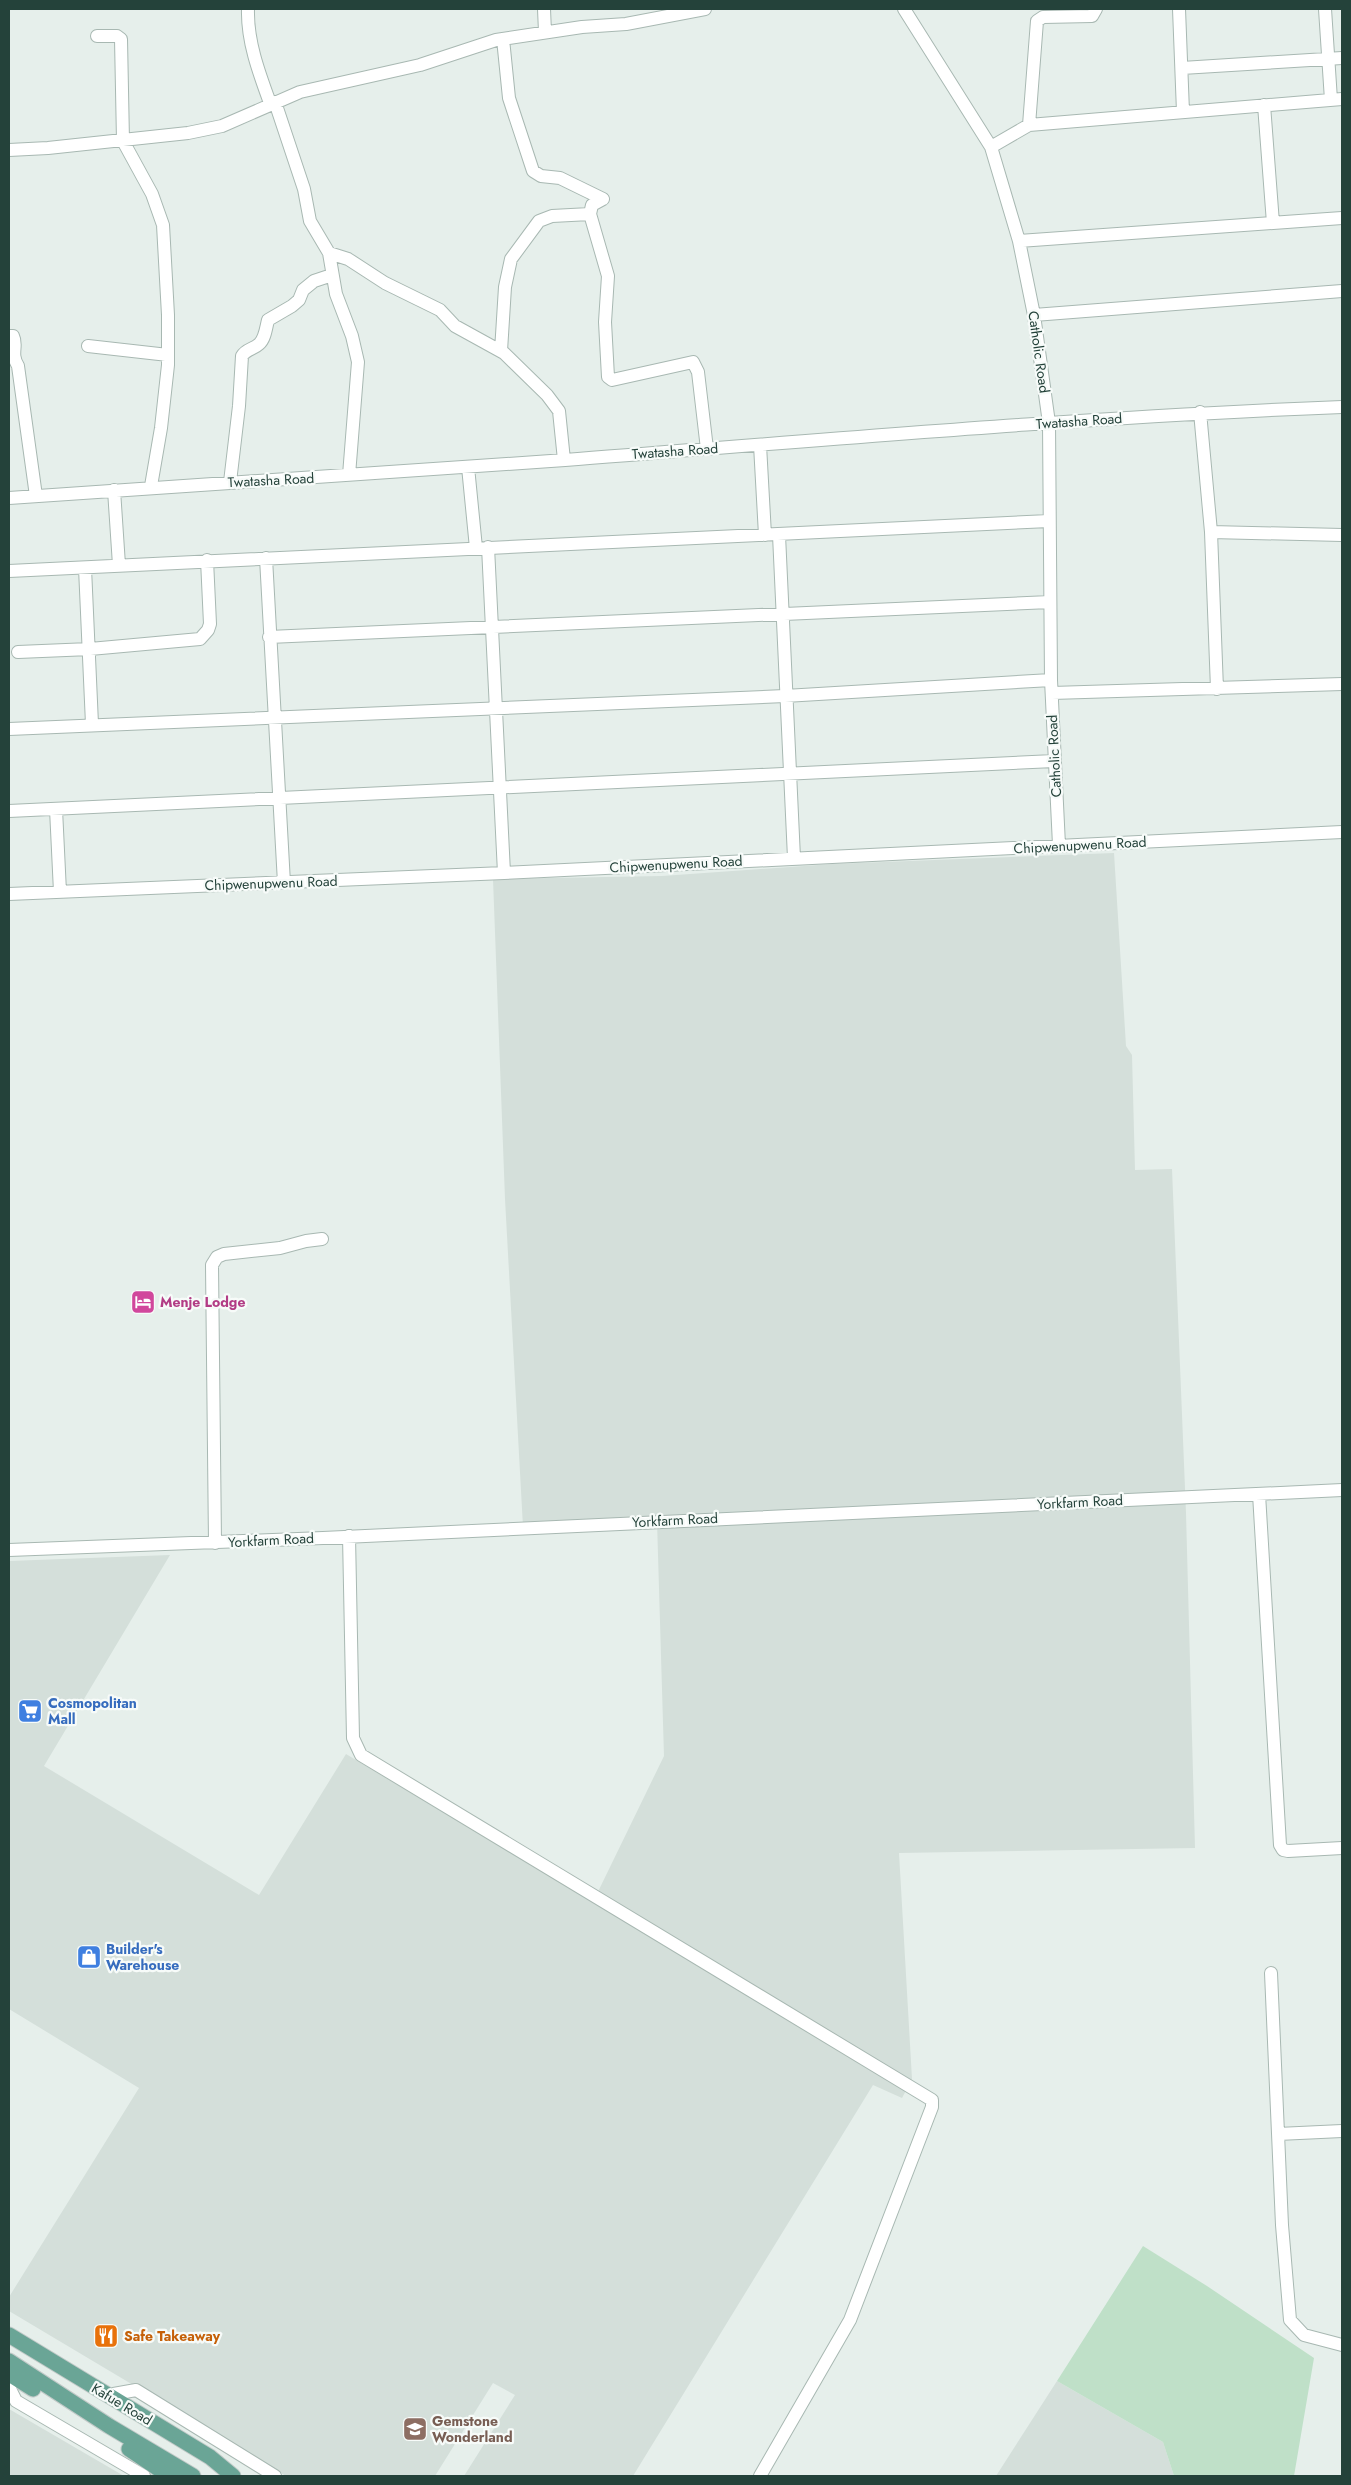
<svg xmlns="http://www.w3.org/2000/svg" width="1351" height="2485" font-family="Jost,sans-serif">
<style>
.built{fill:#d4dfda}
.green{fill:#bfe0c8}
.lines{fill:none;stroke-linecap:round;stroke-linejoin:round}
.street-casing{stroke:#a8b8b2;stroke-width:14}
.primary-casing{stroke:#c2cac8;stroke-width:17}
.street{stroke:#fff;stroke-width:12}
.primary{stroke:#6aa596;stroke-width:15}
.labels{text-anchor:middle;stroke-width:4.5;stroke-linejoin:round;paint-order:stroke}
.street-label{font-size:14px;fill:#24423a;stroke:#f7fbf9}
.hotel-label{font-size:14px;font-weight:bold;fill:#b23c85;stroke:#f7fbf9;text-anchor:start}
.shop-label{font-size:14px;font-weight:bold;fill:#366cbe;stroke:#f7fbf9;text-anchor:start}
.food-label{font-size:14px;font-weight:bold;fill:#c56008;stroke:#f7fbf9;text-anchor:start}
.education-label{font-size:14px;font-weight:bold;fill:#785e54;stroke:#f7fbf9;text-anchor:start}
</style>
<rect width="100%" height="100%" fill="#e6efeb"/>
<path class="built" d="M1114 853 1126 1046 1132 1055 1135 1170 1172 1169 1186 1513 1195 1848 899 1853 912 2079 902 2098 873 2085 633 2476H464L515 2395 493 2383 435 2476H286L9 2311V2297L139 2088 9 2009V1561L170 1555 44 1766 259 1895 346 1754 593 1902 664 1756 657 1521 523 1527 505 1199 493 879 662 876 832 864Z
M1057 2381 1163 2442 1174 2476H996Z
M9 2409 124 2476H9Z"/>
<path class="green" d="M1143 2246 1207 2286 1314 2358 1294 2476H1174L1163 2442 1057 2381Z"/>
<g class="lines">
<defs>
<path id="street" d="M248 9C247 41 259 73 270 103
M544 9 545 32
M904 9 991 147 1019 241 1034 315 1049 423 1051 680 1059 845
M1179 9 1183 112
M1325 9 1331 100
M97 36H117L121 39 123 141 152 194 163 225 168 315V365L161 428 151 486
M503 39 509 98 533 171 541 176 560 178 603 199
M1182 68 1342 58
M275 102 304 189 310 221 329 253 336 294 352 336 358 362 349 475
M1264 105 1273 223
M1029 125 1037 21 1043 17 1092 16 1096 9
M991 147 1029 125 1342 99
M9 150 48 148 188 133 222 126 300 92 420 65 496 40 582 27 626 24 705 9
M603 199 592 205 590 214 608 276 605 322 608 377 612 380 693 362 698 372 707 449
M1019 241 1342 218
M329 253 348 259 385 283 440 310 455 326 504 353 547 395 559 411 564 460
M1034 315 1342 291
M9 336H13C18 346 10 353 18 366L36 496
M88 346 168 355
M501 351 505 287 511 259 539 221 552 216 590 214
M1200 412 1211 532 1217 689
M760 445 765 535
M468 467 476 548
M230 482 239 406 242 356C246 349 254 349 259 344 265 339 266 328 268 320L292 306 299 300 303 290 314 281 332 275
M114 490 119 565
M9 498C194 484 380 474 565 460 824 440 1083 417 1342 407
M1211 532 1342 535
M779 535 794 858
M488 547 504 873
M266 558 284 883
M85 568 92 724
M9 571 1049 521
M269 637 1050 602
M18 652 90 649 200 639 208 630 210 624 207 560
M1052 693 1342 684
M9 729 785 696 1051 680
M56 809 60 892
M9 811 1054 761
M9 894 504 873 1342 832
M1259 1494 1280 1845 1283 1850 1288 1851 1342 1848
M349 1536 353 1738 361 1755 932 2100V2107L850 2320 760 2476
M215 1543 212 1265 217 1257 224 1254 280 1248 306 1241 322 1239
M9 1550 323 1538 1342 1490
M1271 1973 1282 2225 1290 2320 1304 2335 1342 2345
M1278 2134 1342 2131
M9 2387 16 2401 144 2476
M108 2395 136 2390 275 2476"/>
<path id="primary" d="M9 2335 210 2457 233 2476
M9 2361 109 2426 193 2476
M9 2374 33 2389
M129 2449 169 2476"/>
</defs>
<use href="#street" class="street-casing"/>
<use href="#primary" class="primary-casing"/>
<use href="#street" class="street"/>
<use href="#primary" class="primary"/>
</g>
<defs>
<symbol id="hotel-square" viewBox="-11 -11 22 22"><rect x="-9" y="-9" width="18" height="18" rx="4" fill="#d1479c" stroke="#f7fbf9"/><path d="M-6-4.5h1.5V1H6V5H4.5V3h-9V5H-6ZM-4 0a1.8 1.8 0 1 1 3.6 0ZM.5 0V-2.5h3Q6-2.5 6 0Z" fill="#fff"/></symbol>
<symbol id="supermarket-square" viewBox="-11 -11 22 22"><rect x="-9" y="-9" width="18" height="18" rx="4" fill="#3f7fe0" stroke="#f7fbf9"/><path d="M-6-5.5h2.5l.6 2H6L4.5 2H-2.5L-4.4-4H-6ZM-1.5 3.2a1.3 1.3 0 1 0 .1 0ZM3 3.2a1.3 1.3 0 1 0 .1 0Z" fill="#fff"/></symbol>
<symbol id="shop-square" viewBox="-11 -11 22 22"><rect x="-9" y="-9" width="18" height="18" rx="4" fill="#3f7fe0" stroke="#f7fbf9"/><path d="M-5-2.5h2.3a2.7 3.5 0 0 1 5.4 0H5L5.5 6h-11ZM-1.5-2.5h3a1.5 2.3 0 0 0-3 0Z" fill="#fff"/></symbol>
<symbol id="restaurant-square" viewBox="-11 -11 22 22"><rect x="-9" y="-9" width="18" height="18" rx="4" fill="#e8710a" stroke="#f7fbf9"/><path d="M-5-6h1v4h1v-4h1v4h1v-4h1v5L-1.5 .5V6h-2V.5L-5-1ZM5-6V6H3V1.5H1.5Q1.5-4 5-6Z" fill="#fff"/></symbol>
<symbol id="school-square" viewBox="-11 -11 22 22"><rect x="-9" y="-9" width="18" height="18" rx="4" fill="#8d6e63" stroke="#f7fbf9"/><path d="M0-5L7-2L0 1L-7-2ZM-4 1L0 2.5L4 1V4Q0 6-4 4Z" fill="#fff"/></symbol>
</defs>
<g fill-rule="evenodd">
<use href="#hotel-square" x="129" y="1288" width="28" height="28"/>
<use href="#supermarket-square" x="16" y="1697" width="28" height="28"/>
<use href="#shop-square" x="75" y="1943" width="28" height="28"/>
<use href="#restaurant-square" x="92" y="2322" width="28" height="28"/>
<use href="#school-square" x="401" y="2415" width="28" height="28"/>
</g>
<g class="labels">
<g class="street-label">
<text transform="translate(1039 352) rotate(82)" y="5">Catholic Road</text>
<text transform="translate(1079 421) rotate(-4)" y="5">Twatasha Road</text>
<text transform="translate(675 451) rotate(-4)" y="5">Twatasha Road</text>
<text transform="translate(271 480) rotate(-3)" y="5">Twatasha Road</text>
<text transform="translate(1054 756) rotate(-93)" y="5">Catholic Road</text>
<text transform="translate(1080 845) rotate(-3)" y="5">Chipwenupwenu Road</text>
<text transform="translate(676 864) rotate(-3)" y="5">Chipwenupwenu Road</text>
<text transform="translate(271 883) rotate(-2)" y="5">Chipwenupwenu Road</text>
<text transform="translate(1080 1502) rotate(-3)" y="5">Yorkfarm Road</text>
<text transform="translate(675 1520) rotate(-3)" y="5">Yorkfarm Road</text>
<text transform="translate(271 1540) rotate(-3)" y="5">Yorkfarm Road</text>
<text transform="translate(122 2404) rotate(31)" y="5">Kafue Road</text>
</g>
<g class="hotel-label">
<text x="160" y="1307">Menje Lodge</text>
</g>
<g class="shop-label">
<text x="48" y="1708">Cosmopolitan<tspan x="48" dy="16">Mall</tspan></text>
<text x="106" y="1954">Builder's<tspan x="106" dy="16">Warehouse</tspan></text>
</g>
<g class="food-label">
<text x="124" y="2341">Safe Takeaway</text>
</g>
<g class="education-label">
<text x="432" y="2426">Gemstone<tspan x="432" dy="16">Wonderland</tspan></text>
</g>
</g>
<rect width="1351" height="2485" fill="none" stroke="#24423a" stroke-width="20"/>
</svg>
